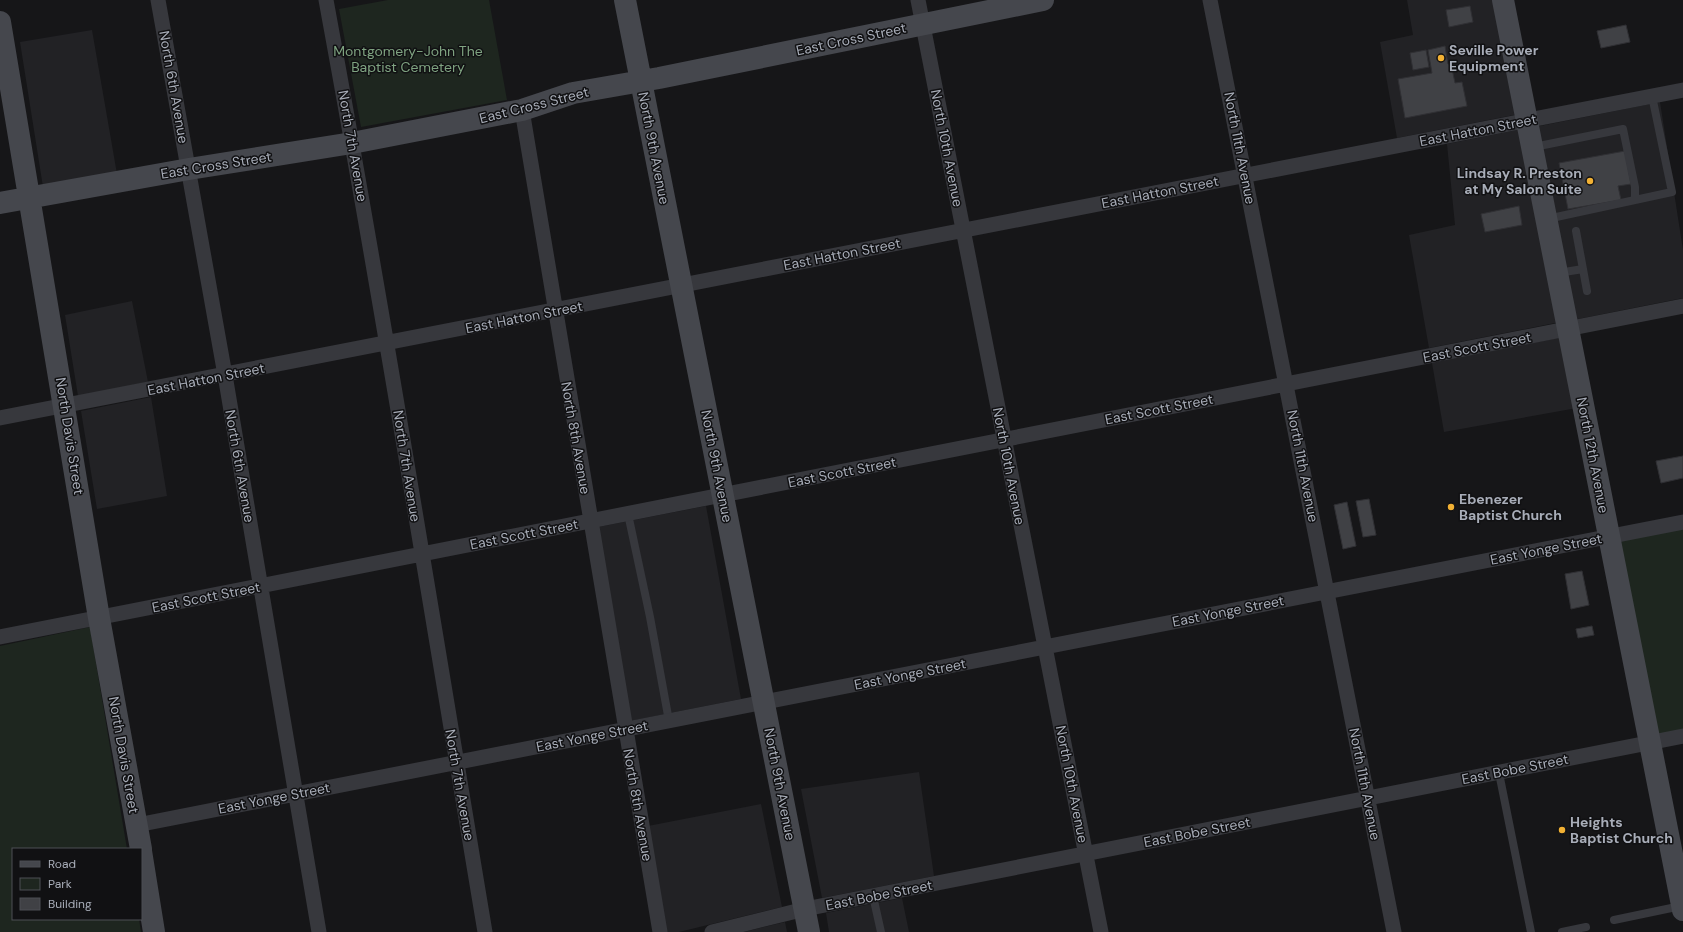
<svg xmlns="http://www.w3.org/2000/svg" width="1683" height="932" font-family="'DM Sans',sans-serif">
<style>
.built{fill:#222225}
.green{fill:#1e261f}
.building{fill:#404145;stroke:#303034}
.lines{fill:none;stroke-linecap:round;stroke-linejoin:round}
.lane{stroke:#37383d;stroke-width:8}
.street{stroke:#37383d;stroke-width:15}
.secondary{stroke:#45474d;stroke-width:22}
.poi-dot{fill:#f2b134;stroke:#111113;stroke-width:1.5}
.labels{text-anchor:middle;stroke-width:3;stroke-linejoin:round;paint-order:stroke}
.street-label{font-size:14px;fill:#a8adb8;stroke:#111113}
.poi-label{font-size:14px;font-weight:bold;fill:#a8adb8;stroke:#111113;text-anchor:start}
.park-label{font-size:14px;fill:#7fa381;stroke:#111113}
</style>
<rect width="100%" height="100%" fill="#161618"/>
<path class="built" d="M1407 0H1497L1519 114 1397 138 1380 42 1413 35Z
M92 30 117 174 43 187 20 42Z
M1660 102 1683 250V298L1573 320 1535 127Z
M1522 129 1560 322 1429 348 1409 235 1455 225 1447 144Z
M132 301 148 382 78 396 65 315Z
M1563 337 1577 408 1444 432 1432 363Z
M151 397 167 496 97 509 81 411Z
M706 506 741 699 630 721 598 527Z
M919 772 934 876 822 898 801 789Z
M761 804 782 907 679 932H666L648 826Z
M902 898 909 932H829L826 913Z
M785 922 787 932H744Z"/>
<path class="green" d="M388 0H489L507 100 361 127 339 9Z
M1683 522V736L1650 743 1609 537Z
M90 627 127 849H13V919H139L141 932H0V646Z"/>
<path class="building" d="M1470 6 1473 22 1449 27 1446 10Z
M1626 25 1630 42 1601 48 1597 31Z
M1445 46 1448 64H1451L1455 83 1462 82 1467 106 1405 118 1398 79 1432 73 1428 50Z
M1426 50 1429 67 1413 70 1410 53Z
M1625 151 1631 184 1618 186 1621 200 1568 209 1559 163Z
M1519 206 1522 225 1485 232 1481 214Z
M1683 456V478L1661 483 1656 461Z
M1369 499 1376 535 1363 537 1356 501Z
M1347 502 1356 546 1343 549 1334 505Z
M1582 571 1589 605 1571 609 1565 574Z
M1592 626 1594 635 1578 638 1576 629Z"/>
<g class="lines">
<path class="lane" d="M1534 147 1623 129 1635 187V200
M1547 219 1672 192 1652 96
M1576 231 1587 291
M1558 273 1583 269
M628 514 650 617 669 721
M1499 773 1531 932
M873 896 881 932
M1614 920 1681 906
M1562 932 1586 927"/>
<path class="street" d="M158 0 225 375 319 932
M326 0C383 310 433 621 485 932
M918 0 1101 932
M1210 0 1394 932
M522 110 660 932
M0 418 1683 90
M0 637 1683 306
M137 825 1683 522
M712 932 805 909 1683 736"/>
<path class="secondary" d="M625 0 809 932
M1503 0 1683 910
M0 22 99 618 141 849
M0 203 189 169 352 143 522 110 573 93 659 78 1043 0
M141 851 154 932"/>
</g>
<g class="poi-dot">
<circle cx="1441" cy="58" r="4"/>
<circle cx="1590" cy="181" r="4"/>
<circle cx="1451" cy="507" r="4"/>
<circle cx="1562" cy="830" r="4"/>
</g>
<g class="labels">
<g class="street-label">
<text transform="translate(851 39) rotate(-12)" y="5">East Cross Street</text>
<text transform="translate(174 87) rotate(80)" y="5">North 6th Avenue</text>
<text transform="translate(534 105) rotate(-14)" y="5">East Cross Street</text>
<text transform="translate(1478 130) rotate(-11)" y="5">East Hatton Street</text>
<text transform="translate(353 146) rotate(80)" y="5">North 7th Avenue</text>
<text transform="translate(654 148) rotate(79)" y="5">North 9th Avenue</text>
<text transform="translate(947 148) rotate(79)" y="5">North 10th Avenue</text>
<text transform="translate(1240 148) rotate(79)" y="5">North 11th Avenue</text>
<text transform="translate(216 165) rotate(-9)" y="5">East Cross Street</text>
<text transform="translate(1160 192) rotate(-11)" y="5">East Hatton Street</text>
<text transform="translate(842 254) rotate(-11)" y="5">East Hatton Street</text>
<text transform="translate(524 317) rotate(-11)" y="5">East Hatton Street</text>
<text transform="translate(1477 347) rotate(-11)" y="5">East Scott Street</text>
<text transform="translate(206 379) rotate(-11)" y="5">East Hatton Street</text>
<text transform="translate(1159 409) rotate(-11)" y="5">East Scott Street</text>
<text transform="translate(70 436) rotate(81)" y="5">North Davis Street</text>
<text transform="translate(576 438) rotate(80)" y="5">North 8th Avenue</text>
<text transform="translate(1593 455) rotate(79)" y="5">North 12th Avenue</text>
<text transform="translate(240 466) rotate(80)" y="5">North 6th Avenue</text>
<text transform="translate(407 466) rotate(81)" y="5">North 7th Avenue</text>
<text transform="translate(717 466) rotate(79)" y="5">North 9th Avenue</text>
<text transform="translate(1009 466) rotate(79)" y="5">North 10th Avenue</text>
<text transform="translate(1303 466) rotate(79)" y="5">North 11th Avenue</text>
<text transform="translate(842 472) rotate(-11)" y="5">East Scott Street</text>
<text transform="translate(524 534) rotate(-11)" y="5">East Scott Street</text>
<text transform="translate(1546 549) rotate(-11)" y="5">East Yonge Street</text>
<text transform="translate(206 597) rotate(-11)" y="5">East Scott Street</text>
<text transform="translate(1228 611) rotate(-11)" y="5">East Yonge Street</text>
<text transform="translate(910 674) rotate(-11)" y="5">East Yonge Street</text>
<text transform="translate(592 736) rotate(-11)" y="5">East Yonge Street</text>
<text transform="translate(124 755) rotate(80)" y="5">North Davis Street</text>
<text transform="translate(1515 769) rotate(-11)" y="5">East Bobe Street</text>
<text transform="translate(780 784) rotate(79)" y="5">North 9th Avenue</text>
<text transform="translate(1072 784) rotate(79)" y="5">North 10th Avenue</text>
<text transform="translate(1365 784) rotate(79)" y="5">North 11th Avenue</text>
<text transform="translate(460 785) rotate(80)" y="5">North 7th Avenue</text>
<text transform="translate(274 798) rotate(-11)" y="5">East Yonge Street</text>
<text transform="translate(638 805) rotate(80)" y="5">North 8th Avenue</text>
<text transform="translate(1197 832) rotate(-11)" y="5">East Bobe Street</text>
<text transform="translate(879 895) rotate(-11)" y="5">East Bobe Street</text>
</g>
<g class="poi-label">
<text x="1449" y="55">Seville Power<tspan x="1449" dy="16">Equipment</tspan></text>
<text x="1582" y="178" text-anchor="end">Lindsay R. Preston<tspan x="1582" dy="16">at My Salon Suite</tspan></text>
<text x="1459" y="504">Ebenezer<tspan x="1459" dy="16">Baptist Church</tspan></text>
<text x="1570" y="827">Heights<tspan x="1570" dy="16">Baptist Church</tspan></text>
</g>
<g class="park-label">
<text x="408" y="56">Montgomery-John The<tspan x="408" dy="16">Baptist Cemetery</tspan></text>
</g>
</g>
<rect x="12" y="848" width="130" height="72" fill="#111113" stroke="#4d4f55"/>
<rect x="20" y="861" width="20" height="6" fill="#45474d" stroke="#4d4f55"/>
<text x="48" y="868" font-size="12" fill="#a8adb8">Road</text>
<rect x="20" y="878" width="20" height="12" fill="#1e261f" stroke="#4d4f55"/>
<text x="48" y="888" font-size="12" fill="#a8adb8">Park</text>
<rect x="20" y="898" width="20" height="12" fill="#404145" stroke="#4d4f55"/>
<text x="48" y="908" font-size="12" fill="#a8adb8">Building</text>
</svg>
